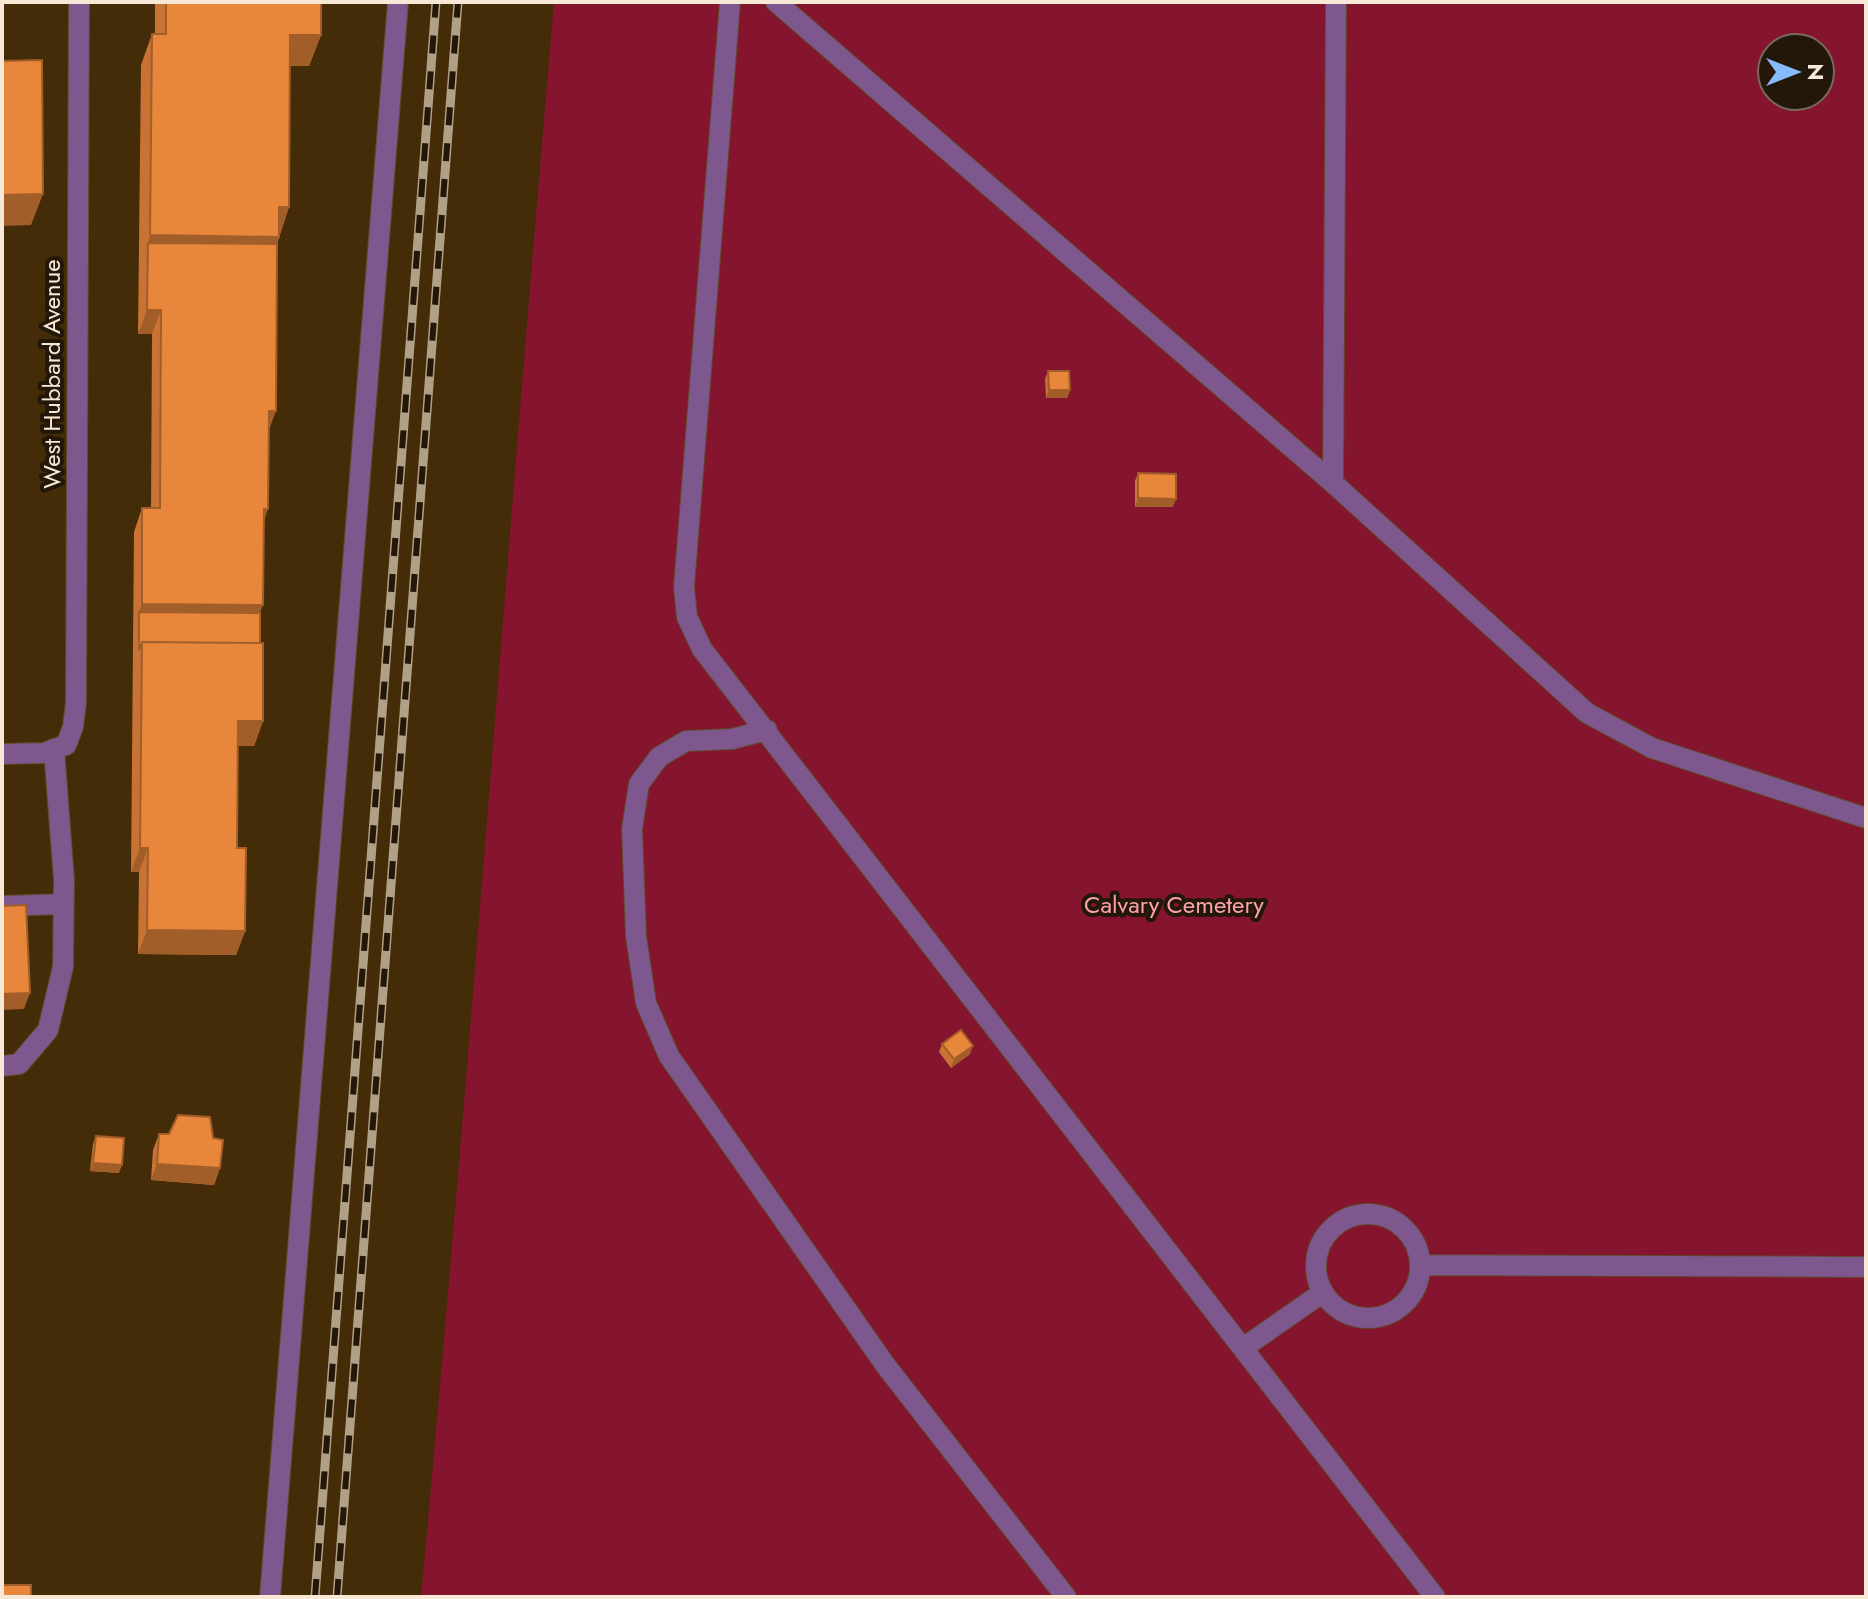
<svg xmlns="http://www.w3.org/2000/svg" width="1868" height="1599" font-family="Jost,sans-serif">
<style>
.green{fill:#85142e;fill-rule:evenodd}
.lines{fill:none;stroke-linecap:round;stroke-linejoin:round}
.minor-casing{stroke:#604a28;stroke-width:22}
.minor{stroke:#7d578e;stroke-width:20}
.rail-casing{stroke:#b2a086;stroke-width:9}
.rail{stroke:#221709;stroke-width:6;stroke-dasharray:18;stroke-linecap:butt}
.wall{fill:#c87333}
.shaded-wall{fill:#a25e29}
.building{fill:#e8863b;stroke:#a25e29;stroke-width:2}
.labels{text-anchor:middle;stroke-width:8;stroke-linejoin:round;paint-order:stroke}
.street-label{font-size:24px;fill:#f8e9d6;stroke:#221709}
.park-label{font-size:24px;fill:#fca2a9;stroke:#221709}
</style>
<rect width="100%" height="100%" fill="#432c07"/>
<path class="green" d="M554 2H1866V1597H421C470 1066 508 534 554 2ZM1772 48H1820V96H1772Z"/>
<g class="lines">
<defs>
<path id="minor" d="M730 2 684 587 687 617 702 649 1435 1597
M776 2 1333 483 1587 713 1652 748 1866 818
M1333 483 1336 2
M767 730 732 739 686 741 659 757 639 784 632 829 636 936 646 1003 669 1056 886 1366 1066 1597
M2 754 44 753 66 745 73 727 76 702 79 2
M2 906 63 904
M2 1066 19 1064 48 1030 63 967 64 880 54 749
M1316 1266a52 52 0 1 1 104 0a52 52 0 1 1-104 0Z
M1421 1265 1866 1267
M1243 1348 1322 1293
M270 1597 398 2"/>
</defs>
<use href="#minor" class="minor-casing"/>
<use href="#minor" class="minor"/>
<defs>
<path id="rail" d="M315 1597 436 2
M337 1597 458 2"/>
</defs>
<use href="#rail" class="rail-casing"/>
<use href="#rail" class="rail"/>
</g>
<path class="wall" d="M155 2H321V35L309 66H290L289 207 277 244 264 522 260 613 263 721 254 746H238L237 848 245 931 236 955 138 954 139 872H131L134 532 142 508H151L152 334H138L141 65 152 34H155Z
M1048 371 1070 390 1067 398H1046L1045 379Z
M1138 473 1173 507H1135V481Z
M942 1044 970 1054 951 1068 939 1052Z
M159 1134 213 1138 220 1168 214 1185 151 1180 153 1150Z
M96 1136 119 1173 90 1171 93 1144Z"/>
<path class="shaded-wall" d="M290 35H321L309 66H279Z
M43 194 31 225 2 226V195Z
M279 207H289L268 268 148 243 150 235Z
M147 310H161L152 334H138Z
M1049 390H1070L1067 398H1046Z
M269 411H276L267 435Z
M1138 498 1176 499 1173 507H1135Z
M264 509H268L260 533Z
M142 604 263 605 254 629 139 612Z
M238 721H263L254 746H229Z
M140 848H148L139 872H131Z
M147 930 245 931 236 955 138 954Z
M30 993 24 1009 2 1010V994Z
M973 1046 970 1054 951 1068 954 1059Z
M93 1163 122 1165 119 1173 90 1171Z
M157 1164 220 1168 214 1185 151 1180Z"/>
<path class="building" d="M166 2H321V35H290L289 207H279V237L150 235 152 34H166Z
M42 60 43 194 2 195V61Z
M148 243 277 244 276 411H269L268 509H264L263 605 142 604V508H160L161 310H147Z
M1048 371H1069L1070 390H1049Z
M1138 473 1176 474V499L1138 498Z
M139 612 260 613V643L142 642 139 650Z
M142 642 263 643V721H238L237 848H246L245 931 147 930 148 848H140Z
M26 905 30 993 2 994V906Z
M961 1030 973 1046 954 1059 942 1044Z
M178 1115 210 1117 213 1138 223 1140 220 1168 157 1164 159 1134H169Z
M96 1136 124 1138 122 1165 93 1163Z
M2 1585H31V1597H2Z"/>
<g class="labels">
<g class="street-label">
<text transform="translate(52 374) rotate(-90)" y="8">West Hubbard Avenue</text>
</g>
<g class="park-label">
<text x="1174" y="913">Calvary Cemetery</text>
</g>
</g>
<rect width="1868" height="1599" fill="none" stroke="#f8e9d6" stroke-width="8"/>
<g transform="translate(1796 72) rotate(90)"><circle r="38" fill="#221709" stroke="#786b5b" stroke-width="2"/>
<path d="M0-6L14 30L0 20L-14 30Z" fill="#87bbfb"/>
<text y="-12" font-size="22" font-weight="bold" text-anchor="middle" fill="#f8e9d6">N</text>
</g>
</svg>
